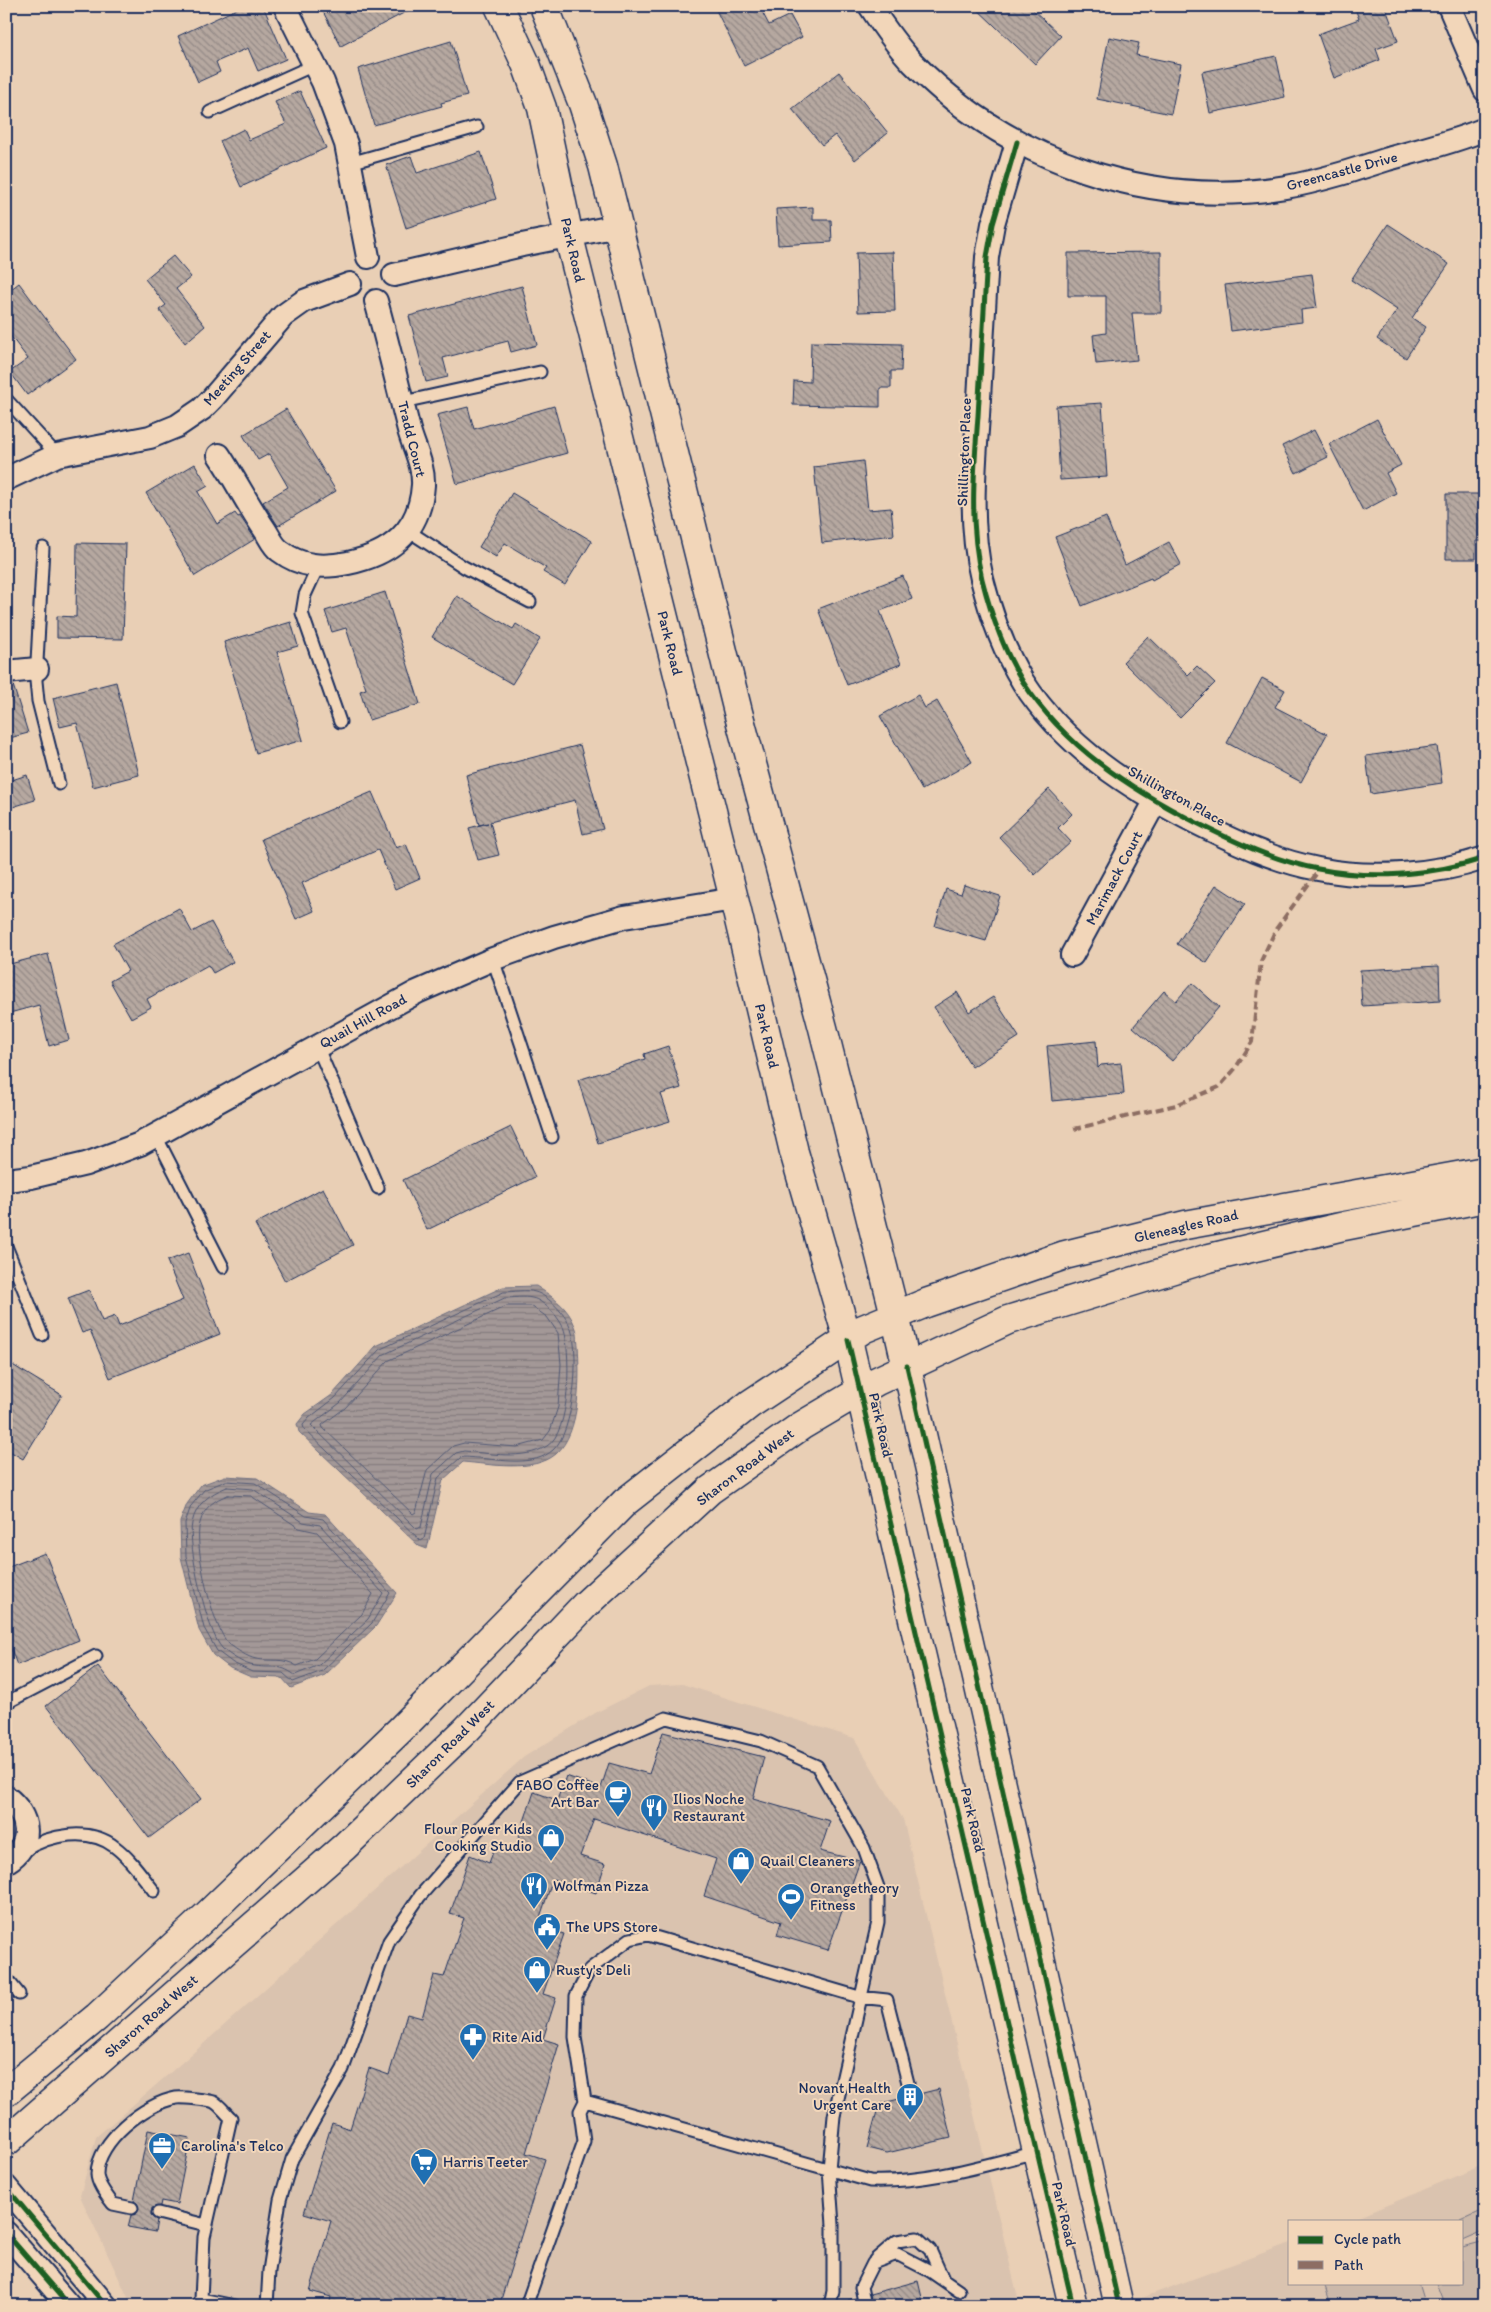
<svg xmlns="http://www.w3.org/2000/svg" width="1491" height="2312" font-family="Itim,sans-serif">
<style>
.built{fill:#dac3af}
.park{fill:#cbb8a9;stroke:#737484}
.water{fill:url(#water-rules);stroke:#6d6e80}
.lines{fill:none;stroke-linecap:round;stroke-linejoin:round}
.shore{stroke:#515975;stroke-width:1}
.building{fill:url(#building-back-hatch);stroke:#1b2f5e}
.lane-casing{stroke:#1b2f5e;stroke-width:15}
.street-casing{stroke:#1b2f5e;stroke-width:26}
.secondary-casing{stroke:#1b2f5e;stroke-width:31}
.lane{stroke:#f2d6b9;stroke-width:11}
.street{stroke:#f2d6b9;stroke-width:22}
.secondary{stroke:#f2d6b9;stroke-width:28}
.quiet{stroke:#8d6e63;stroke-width:4;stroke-dasharray:8 4;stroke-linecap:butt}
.cycleway-casing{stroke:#f2d6b9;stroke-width:8}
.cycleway{stroke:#1b5e20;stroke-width:5}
.labels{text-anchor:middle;stroke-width:4;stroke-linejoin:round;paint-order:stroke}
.street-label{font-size:15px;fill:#1b2f5e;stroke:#f2d6b9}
.poi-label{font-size:15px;fill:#1b2f5e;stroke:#f2d6b9;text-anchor:start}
</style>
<defs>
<pattern id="water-rules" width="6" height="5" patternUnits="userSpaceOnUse" patternTransform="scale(1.25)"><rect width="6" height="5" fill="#a39897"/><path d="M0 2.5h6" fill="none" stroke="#847c7e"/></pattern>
<pattern id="building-back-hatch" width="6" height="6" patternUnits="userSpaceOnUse" patternTransform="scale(1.25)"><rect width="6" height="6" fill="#b6a8a0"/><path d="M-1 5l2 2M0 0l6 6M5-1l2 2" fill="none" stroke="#938986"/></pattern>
</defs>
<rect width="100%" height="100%" fill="#e9cfb5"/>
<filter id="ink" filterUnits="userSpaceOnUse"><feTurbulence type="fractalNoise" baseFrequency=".02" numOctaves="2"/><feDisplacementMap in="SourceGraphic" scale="10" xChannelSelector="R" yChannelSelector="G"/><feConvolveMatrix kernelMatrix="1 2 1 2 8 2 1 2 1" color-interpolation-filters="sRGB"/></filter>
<g filter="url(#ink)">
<path class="built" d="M682 1684 854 1738 903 1819 1020 2306H132L80 2196 96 2137 201 2046 524 1757 597 1712 649 1686Z
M1485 2164V2306H1128V2303L1290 2243V2283H1462V2221H1349Z"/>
<path class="park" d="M1485 2210V2230L1462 2240V2221H1461Z
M1485 2241V2306H1446L1437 2283H1462V2247Z
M1324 2283H1418L1425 2306H1346L1330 2302Z"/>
<path class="water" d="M536 1286C553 1297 568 1307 575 1326 578 1332 577 1340 578 1345 580 1376 581 1432 556 1454 534 1473 489 1464 463 1462L443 1480 427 1549 419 1546 299 1432 297 1424 305 1414 332 1395 376 1346 503 1287Z
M225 1476 257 1478 309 1512 325 1514 397 1593 376 1626 325 1675 291 1688 282 1678 251 1677 230 1668 213 1655 199 1630 181 1557 180 1522 187 1504 201 1485Z"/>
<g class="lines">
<path class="shore" d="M504 1292C513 1292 526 1289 535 1292 548 1295 567 1316 571 1329 580 1355 574 1432 553 1450 534 1467 501 1460 478 1458 472 1458 465 1456 460 1458L438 1478 424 1539 421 1541 304 1429 303 1425 309 1418 335 1398 379 1350Z
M505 1298C513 1298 524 1296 532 1298 544 1300 563 1321 565 1333 570 1358 571 1431 547 1446 523 1461 489 1453 464 1451L456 1453 433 1474 421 1527 417 1529 311 1425 340 1403 383 1355Z
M507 1306H531L547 1317 558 1333 561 1364 558 1407 550 1431 543 1440 517 1447 464 1443 453 1446 427 1470 416 1512 413 1514 323 1428 322 1425 345 1408 388 1361Z
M226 1481 255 1483 306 1516 323 1519 390 1593 372 1623 322 1671 293 1682 283 1673 252 1672 233 1663 217 1651 204 1628 186 1556 185 1523 191 1506 204 1490Z
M227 1487 253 1489 303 1522 320 1525 383 1593 368 1619 319 1665 295 1675C278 1663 274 1669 255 1666 245 1665 229 1655 222 1648 207 1632 187 1545 192 1523 196 1504 209 1494 227 1487Z
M228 1495 251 1496 299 1528 317 1532 373 1594 362 1614 315 1659 297 1666C283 1657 271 1662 256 1659 247 1657 237 1650 229 1644 213 1630 193 1544 200 1523 204 1507 214 1500 228 1495Z"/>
</g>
<path class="building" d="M243 6H263L286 59 258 71 248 48 216 62 220 72 198 82 178 36Z
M320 6H417L341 46Z
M714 6H759L769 25 790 15 802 37 744 66Z
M974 6H1029L1061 36 1035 64Z
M1354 6H1385L1398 41 1376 49 1380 60 1334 78 1318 34 1359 19Z
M1109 37 1139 43 1136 55 1181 64 1171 114 1097 99Z
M451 41 467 96 441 103 442 106 374 125 358 69Z
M1276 56 1285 97 1210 113 1202 72Z
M839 72 888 133 855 160 835 135 822 145 792 109Z
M300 91 326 148 241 187 220 141 244 129 249 140 286 124 275 102Z
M481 152 496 199 406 228 386 165 411 156 417 173Z
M813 207V220H831L832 242 778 245 776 209Z
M1388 224 1449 264 1412 318 1426 327 1406 358 1377 339 1397 310 1351 280Z
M893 252 895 311 858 312 856 253Z
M1161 252V313H1132L1137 360 1096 364 1093 335 1106 333V296H1068V253Z
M173 256 191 277 176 289 205 326 185 343 159 310 166 305 145 279Z
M1312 274 1317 308 1301 310 1302 322 1231 331 1225 285Z
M19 283 76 359 27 395 10 372 28 359 6 330V293Z
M522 286 537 345 511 352 508 341 443 358 448 377 426 382 409 316Z
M811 342 902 344 901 371H891V388H880V407L793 405 794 381 810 382Z
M1102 403 1107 477 1060 480 1056 406Z
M554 406 567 453 457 484 437 415 468 407 474 429Z
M286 409 336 491 278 526 263 502 288 487 269 454 258 460 243 435Z
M1377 419 1401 465 1386 473 1396 493 1363 511 1329 444Z
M1314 430 1328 457 1296 473 1282 446Z
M863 461 868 510 891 508 894 535 822 543 814 467Z
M195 464 208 486 198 492 217 524 235 513 238 517 240 516 255 539 195 576 146 493Z
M512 493 592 541 565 585 543 572 546 568 505 543 496 557 479 547Z
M1446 494H1485V541H1476V559H1446Z
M1106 517 1125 565 1169 542 1181 564 1152 580 1151 578 1082 606 1055 537Z
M77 543 126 544 123 639 57 638V616L76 617Z
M903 576 912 599 880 611 901 664 847 685 818 609Z
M385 592 420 704 369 720 360 691 366 689 346 628 332 632 325 611Z
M457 596 513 629 516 624 540 639 512 684 432 637Z
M291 622 298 646 277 652 303 740 256 753 224 642Z
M1148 636 1188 675 1197 666 1215 683 1180 718 1123 662Z
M1262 678 1285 690 1275 707 1327 734 1301 782 1227 743Z
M116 682 139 775 93 787 77 723 60 727 53 698Z
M6 685H13L28 733 6 739Z
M918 695 925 708 937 701 972 762 922 790 880 716Z
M580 745 603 829 583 834 575 800 490 822 499 855 478 860 469 828 488 823 479 825 466 775Z
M1437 746 1442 783 1371 794 1366 756Z
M27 775 35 800 6 809V782Z
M1049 789 1072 814 1058 828 1071 842 1035 875 999 837Z
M372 792 396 848 406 844 420 878 395 889 378 850 302 883 314 911 296 919 261 839Z
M964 885 1000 896 986 941 935 926 946 889 961 894Z
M1216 885 1245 904 1207 963 1177 944Z
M179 908 192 932 211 922 233 962 213 973 208 965 147 999 151 1007 131 1018 110 981 128 971 113 944Z
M48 954 69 1040 49 1046 39 1005 6 1014V965Z
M1439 966 1440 1001 1362 1006 1360 970Z
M1192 983 1219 1007 1172 1061 1133 1027 1164 991 1176 1001Z
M957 992 969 1012 993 997 1019 1037 972 1067 934 1007Z
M1096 1041 1098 1068 1101 1065 1121 1063 1124 1094 1052 1101 1047 1046Z
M668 1046 681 1088 661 1094 670 1121 598 1143 578 1080 645 1059 644 1054Z
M511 1127 535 1177 427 1230 403 1180Z
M323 1188 353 1245 285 1281 255 1224Z
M188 1253 220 1334 110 1378 90 1330 82 1333 68 1298 89 1290 102 1321 115 1316 119 1326 183 1300 167 1261Z
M6 1361 62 1395 23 1459 6 1449Z
M45 1553 79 1640 17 1665 6 1636V1568Z
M98 1666 201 1799 149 1838 46 1706Z
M663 1732 764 1757 753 1799 830 1821 820 1851 860 1861 828 1950 777 1935 781 1922 704 1896 716 1859 594 1819 580 1856 605 1864 596 1893 553 1879 537 1926 564 1934 543 1994 556 1998 543 2039 559 2044 526 2153 545 2159 499 2306H329L331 2297 310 2291 331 2221 304 2213 332 2123 350 2129 369 2068 389 2075 407 2014 422 2018 434 1975 444 1977 464 1918 450 1914 470 1855 489 1863 496 1844 514 1851 534 1792 557 1800 566 1776 601 1788 609 1763 649 1774Z
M939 2089 951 2138 887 2153 867 2148 879 2104Z
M148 2130 190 2138 177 2204 161 2201 160 2206 152 2208 151 2216 157 2220 155 2232 128 2227 131 2215 137 2213 139 2209 137 2203 134 2201Z
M918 2281 924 2306H872L870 2294Z
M856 2298 857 2306H848V2300Z"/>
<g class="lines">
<defs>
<path id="lane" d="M210 112 314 65
M350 163 477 127
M6 399 57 455
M403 402 540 372
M407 530 464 567 530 602
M43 548 36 681 38 701 59 784
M318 567 305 595 302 613 340 722
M493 959 552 1137
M317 1046 378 1188
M156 1136 223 1267
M6 1246 42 1335
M6 1703 96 1656
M24 1851C49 1834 90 1827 115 1847 130 1858 142 1876 154 1891
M6 1978 19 1994
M585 2101 870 2181C928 2183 981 2166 1037 2152
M132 2208 113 2204C107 2196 97 2184 97 2174 97 2141 146 2103 176 2098 182 2097 209 2100 214 2102 220 2105 226 2114 231 2118L204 2237 201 2299 199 2306
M158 2213 206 2225
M875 2260 897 2241 917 2238 930 2250 943 2279
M201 2299 235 2306
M267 2306 269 2271 280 2200 292 2159 343 2069 389 1941 420 1896 520 1782 666 1718 761 1741 817 1766 864 1848 878 1887V1922L834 2116 829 2169 833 2225V2291L830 2306
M526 2306 584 2141 580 2111 585 2101 575 2037 576 1996 590 1969 630 1939 648 1935 859 1997 887 2000 908 2083
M865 2306 861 2287 873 2263 897 2254 930 2271 959 2291"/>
<path id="street" d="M285 6 323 82 346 144 368 257
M870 6C883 26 897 46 913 63 1009 161 1150 210 1286 187 1320 181 1354 170 1388 159 1420 150 1454 142 1485 129
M1449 6 1485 90
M1017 142 993 224 987 257C984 310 981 363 978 416 974 470 969 526 982 579 991 615 1004 651 1023 682 1065 747 1129 788 1197 823 1235 842 1275 861 1318 869 1372 880 1433 875 1485 858
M394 275 522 245 618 226
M219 455C235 479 248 505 265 530 269 536 273 546 280 551 301 567 323 568 348 563 391 554 420 531 423 485 424 466 414 448 409 430 398 387 388 344 376 301
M6 479 57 455 150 437 177 426 202 409 212 399 283 316 304 301 350 284
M6 672 37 669
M1072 955 1155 802
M6 1180 31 1177 86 1164 140 1144 417 992 493 959 554 937 624 917 734 899
M6 1797C30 1815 35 1845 6 1862
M6 2187 106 2306
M6 2233 69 2306"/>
<path id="secondary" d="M499 6 526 64 542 108 569 237 734 899 794 1152 848 1340 1073 2306
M544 6 583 104 603 166 738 712 823 1028 895 1315 1119 2306
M6 2092 97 2017 206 1916 400 1730 625 1502 750 1404 863 1329 926 1303 1065 1255 1185 1225 1485 1171
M6 2142 344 1847 467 1729 586 1604 710 1490 801 1426 877 1381 1008 1320 1209 1258 1344 1226 1485 1198"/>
</defs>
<use href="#lane" class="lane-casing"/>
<use href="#street" class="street-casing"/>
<use href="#secondary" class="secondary-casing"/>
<use href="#lane" class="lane"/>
<use href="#street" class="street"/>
<use href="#secondary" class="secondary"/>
<path class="quiet" d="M1074 1129 1176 1105 1219 1087 1235 1069 1252 1042 1261 961 1276 929 1319 870"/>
<defs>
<path id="cycleway" d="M1017 142 993 224 987 257C984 310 981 363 978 416 974 470 969 526 982 579 991 615 1004 651 1023 682 1065 747 1129 788 1197 823 1235 842 1275 861 1318 869 1372 880 1433 875 1485 858
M848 1340 1073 2306
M907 1366 1119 2306
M6 2187 106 2306
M6 2233 69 2306"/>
</defs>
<use href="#cycleway" class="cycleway-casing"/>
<use href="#cycleway" class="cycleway"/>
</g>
</g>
<defs>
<symbol id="cafe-pin" viewBox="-11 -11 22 30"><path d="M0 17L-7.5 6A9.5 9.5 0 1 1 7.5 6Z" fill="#1f6fb2" stroke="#f2d6b9"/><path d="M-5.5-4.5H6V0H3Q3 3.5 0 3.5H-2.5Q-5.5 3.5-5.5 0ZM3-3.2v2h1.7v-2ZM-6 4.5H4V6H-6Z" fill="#fff"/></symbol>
<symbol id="restaurant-pin" viewBox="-11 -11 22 30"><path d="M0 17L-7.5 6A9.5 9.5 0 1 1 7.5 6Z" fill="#1f6fb2" stroke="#f2d6b9"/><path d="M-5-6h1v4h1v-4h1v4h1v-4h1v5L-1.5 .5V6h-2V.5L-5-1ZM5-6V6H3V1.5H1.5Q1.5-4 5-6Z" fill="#fff"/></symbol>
<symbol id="shop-pin" viewBox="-11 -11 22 30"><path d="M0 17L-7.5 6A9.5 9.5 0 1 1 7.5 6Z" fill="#1f6fb2" stroke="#f2d6b9"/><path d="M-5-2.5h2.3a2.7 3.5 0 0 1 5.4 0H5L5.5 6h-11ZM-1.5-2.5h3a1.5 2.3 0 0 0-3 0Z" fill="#fff"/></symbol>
<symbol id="stadium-pin" viewBox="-11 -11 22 30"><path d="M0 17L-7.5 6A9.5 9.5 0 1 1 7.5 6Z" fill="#1f6fb2" stroke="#f2d6b9"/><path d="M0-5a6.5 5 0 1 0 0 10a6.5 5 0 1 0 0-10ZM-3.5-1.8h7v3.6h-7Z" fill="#fff"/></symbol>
<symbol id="civic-pin" viewBox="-11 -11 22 30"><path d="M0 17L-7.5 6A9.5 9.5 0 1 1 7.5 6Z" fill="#1f6fb2" stroke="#f2d6b9"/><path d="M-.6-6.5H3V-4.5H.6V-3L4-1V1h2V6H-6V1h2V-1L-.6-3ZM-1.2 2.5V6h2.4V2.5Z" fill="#fff"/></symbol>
<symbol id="pharmacy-pin" viewBox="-11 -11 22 30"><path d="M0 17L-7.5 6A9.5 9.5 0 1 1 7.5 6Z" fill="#1f6fb2" stroke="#f2d6b9"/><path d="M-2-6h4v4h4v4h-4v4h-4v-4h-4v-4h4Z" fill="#fff"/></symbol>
<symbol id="building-pin" viewBox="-11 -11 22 30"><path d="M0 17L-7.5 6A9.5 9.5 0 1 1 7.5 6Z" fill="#1f6fb2" stroke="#f2d6b9"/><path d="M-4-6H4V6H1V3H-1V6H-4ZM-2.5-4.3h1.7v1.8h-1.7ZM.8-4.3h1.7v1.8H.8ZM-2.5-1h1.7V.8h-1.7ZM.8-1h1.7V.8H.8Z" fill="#fff"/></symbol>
<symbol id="office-pin" viewBox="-11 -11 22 30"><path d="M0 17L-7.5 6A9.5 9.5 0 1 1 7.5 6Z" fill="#1f6fb2" stroke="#f2d6b9"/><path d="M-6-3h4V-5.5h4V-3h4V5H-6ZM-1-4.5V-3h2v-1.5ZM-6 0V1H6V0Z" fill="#fff"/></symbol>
<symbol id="supermarket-pin" viewBox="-11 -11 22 30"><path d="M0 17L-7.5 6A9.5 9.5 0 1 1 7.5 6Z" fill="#1f6fb2" stroke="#f2d6b9"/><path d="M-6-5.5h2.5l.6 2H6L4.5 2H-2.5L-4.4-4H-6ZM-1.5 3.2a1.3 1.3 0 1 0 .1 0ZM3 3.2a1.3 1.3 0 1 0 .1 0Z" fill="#fff"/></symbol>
</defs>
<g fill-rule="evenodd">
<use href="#cafe-pin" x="602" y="1778" width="32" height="43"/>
<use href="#restaurant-pin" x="638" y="1792" width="32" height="43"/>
<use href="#shop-pin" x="535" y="1822" width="32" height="43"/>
<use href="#shop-pin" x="725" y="1845" width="32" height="43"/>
<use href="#restaurant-pin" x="518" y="1870" width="32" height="43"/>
<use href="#stadium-pin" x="775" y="1881" width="32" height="43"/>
<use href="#civic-pin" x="531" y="1911" width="32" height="43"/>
<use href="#shop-pin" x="521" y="1954" width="32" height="43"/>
<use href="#pharmacy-pin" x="457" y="2021" width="32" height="43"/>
<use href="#building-pin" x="894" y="2081" width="32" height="43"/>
<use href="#office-pin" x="146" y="2130" width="32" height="43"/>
<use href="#supermarket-pin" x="408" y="2146" width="32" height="43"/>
</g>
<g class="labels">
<g class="street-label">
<text transform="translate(1342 171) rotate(-15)" y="5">Greencastle Drive</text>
<text transform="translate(573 250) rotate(77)" y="5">Park Road</text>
<text transform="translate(237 368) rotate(-49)" y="5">Meeting Street</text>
<text transform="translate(412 439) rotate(76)" y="5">Tradd Court</text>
<text transform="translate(964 452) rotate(-88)" y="5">Shillington Place</text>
<text transform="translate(670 643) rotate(76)" y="5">Park Road</text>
<text transform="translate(1177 796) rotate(29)" y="5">Shillington Place</text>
<text transform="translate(1114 878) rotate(-62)" y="5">Marimack Court</text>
<text transform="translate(363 1021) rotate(-29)" y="5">Quail Hill Road</text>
<text transform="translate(767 1036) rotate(77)" y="5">Park Road</text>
<text transform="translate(1186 1226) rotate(-13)" y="5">Gleneagles Road</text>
<text transform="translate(881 1425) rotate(77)" y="5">Park Road</text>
<text transform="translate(745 1467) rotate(-37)" y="5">Sharon Road West</text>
<text transform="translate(450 1744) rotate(-45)" y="5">Sharon Road West</text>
<text transform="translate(973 1820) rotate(77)" y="5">Park Road</text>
<text transform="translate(151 2016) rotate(-41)" y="5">Sharon Road West</text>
<text transform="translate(1064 2214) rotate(77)" y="5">Park Road</text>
</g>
<g class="poi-label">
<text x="599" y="1790" text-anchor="end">FABO Coffee<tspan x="599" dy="17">Art Bar</tspan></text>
<text x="673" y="1804">Ilios Noche<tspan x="673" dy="17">Restaurant</tspan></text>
<text x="532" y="1834" text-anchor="end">Flour Power Kids<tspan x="532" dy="17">Cooking Studio</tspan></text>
<text x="760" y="1866">Quail Cleaners</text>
<text x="553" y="1891">Wolfman Pizza</text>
<text x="810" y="1893">Orangetheory<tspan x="810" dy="17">Fitness</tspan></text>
<text x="566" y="1932">The UPS Store</text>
<text x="556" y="1975">Rusty's Deli</text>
<text x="492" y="2042">Rite Aid</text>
<text x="891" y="2093" text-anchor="end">Novant Health<tspan x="891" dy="17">Urgent Care</tspan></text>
<text x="181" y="2151">Carolina's Telco</text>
<text x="443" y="2167">Harris Teeter</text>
</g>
</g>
<rect width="1491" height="2312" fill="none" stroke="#f2d6b9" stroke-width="25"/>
<rect x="12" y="12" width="1466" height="2287" fill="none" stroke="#1b2f5e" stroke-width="2" filter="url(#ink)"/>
<rect x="1288" y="2220" width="175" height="65" fill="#f2d6b9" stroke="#9c9395"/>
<rect x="1298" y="2236" width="25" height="8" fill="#1b5e20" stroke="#9c9395"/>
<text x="1334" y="2244" font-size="15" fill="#1b2f5e">Cycle path</text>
<rect x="1298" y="2261" width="25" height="8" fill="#8d6e63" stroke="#9c9395"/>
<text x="1334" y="2270" font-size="15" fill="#1b2f5e">Path</text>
</svg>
